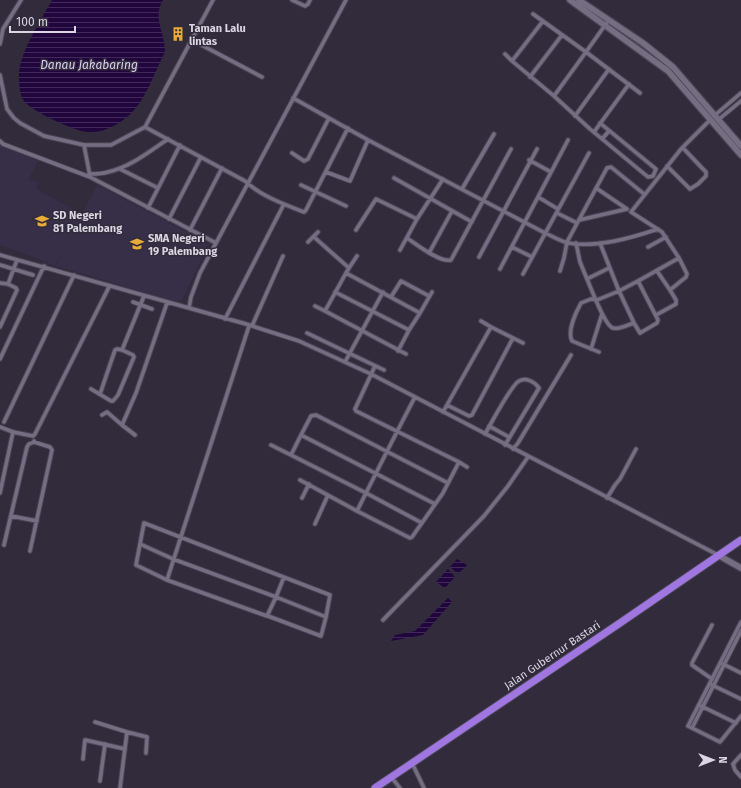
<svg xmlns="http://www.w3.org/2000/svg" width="741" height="788" font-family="'Fira Sans',sans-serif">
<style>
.built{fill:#372f47}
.water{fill:url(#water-rules)}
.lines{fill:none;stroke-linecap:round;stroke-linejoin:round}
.street-casing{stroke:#4b4655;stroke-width:5.5}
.secondary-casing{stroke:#4b4655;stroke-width:8}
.highway-casing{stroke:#4b4655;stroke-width:9}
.street{stroke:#756e83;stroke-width:3.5}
.secondary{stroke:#756e83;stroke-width:5.5}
.highway{stroke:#a077e1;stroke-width:7}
.labels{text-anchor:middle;stroke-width:3;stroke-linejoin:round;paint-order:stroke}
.poi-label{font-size:11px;font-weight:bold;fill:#dad6e2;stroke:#312b3c;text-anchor:start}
.street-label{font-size:11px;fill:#dad6e2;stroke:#312b3c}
.water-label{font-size:12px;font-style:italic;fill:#dbcff3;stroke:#312b3c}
</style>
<defs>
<pattern id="water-rules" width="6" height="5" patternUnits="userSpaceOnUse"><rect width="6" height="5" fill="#21063e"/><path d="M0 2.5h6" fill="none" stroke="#412a5a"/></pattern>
</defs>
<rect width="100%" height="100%" fill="#312b3c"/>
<path class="built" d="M0 144 38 161 28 180 38 182 36 189 82 214 97 185 205 242 208 246 182 300 177 302 56 266 66 244 55 266 31 256 0 245Z"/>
<path class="water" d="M52 0H163C152 18 165 32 165 52 154 73 145 103 127 117 116 126 103 133 88 132 76 132 31 111 24 101 19 94 19 82 19 74 20 52 41 20 52 0Z
M457 559 467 565 458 574 450 567Z
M448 569 455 577 445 588 436 582Z
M448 598 452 602 423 635 391 641 395 635 415 631Z"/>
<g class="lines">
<defs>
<path id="street" d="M292 0 305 6 308 4 310 0
M533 14 586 52 554 96 590 129 648 177 653 176 656 169 600 123
M543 21 512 61 554 96
M608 21 586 52 640 93
M192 40 262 77
M0 44 3 29 21 0
M505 54 512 61
M0 75 7 109 14 118 20 123 44 136 84 145H111L145 127 213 0
M530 77 562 35
M293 98 368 140 545 233C552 236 560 241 568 243 597 248 631 238 658 229
M715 115 741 93
M575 116 609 69
M718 120 741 101
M145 127 245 181C261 196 283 204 304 212L306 210 348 128
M594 132 629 84
M602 139 609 131
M0 141 3 144 90 177 216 243
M84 145 90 176
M292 153 304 161 308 159 329 118
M529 160 551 172
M667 166 690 189 698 184 706 176V172L703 169 683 148
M120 169 158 188
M326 172 350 181 368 140
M89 174C95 174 102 174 108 172 130 167 149 152 168 139
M394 178 472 222
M301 185 346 206
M596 188 627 209
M462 189 494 134
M538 197 558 209
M148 208 180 145
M557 213 577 223
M169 219 201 157
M579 220 627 209
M190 230 222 168
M356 230 376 199 417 219
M314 237 349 268 346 273
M407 238C416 244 440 263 451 260L511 149
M308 242 318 232
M576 243 580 262 587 279 609 268
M600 243 619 291 638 281 658 320 657 323 640 333 634 323
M512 247 532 257
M648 247 666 237
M400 250 417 219 443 179
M429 253 452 211
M0 255 246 324 299 341 371 374 718 555
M479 257 537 149
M0 265 33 275
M349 268 357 256
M500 269 568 140
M560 271 564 258 567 242 607 168 611 167 644 194
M657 271 670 290
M523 274 589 153
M587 279C591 288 605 326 613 328 619 330 629 324 634 323L619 291 597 300 591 299 581 303C576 312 567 331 572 341L599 352
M638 281 679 258
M0 283 8 284
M335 292 409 330 420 313
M391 297 401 281 429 296
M133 302 152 309
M315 306 325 311
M189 308 191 297 200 273 346 0
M656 315 676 304V300L670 290 686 277 687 274 679 258 662 232 631 212 681 149 711 119
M225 319 284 204
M481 321 491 327
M252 326 283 256
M0 327 17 290 16 288 8 284 17 260
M307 333 384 370
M591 349 602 314
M398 351 409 330
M406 354 325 311 346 273 420 313 432 292
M0 359 44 266
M345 362 383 292
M375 366 355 409 356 411 459 462 443 493 412 537 410 538 357 511C376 473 395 435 415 397
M91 389 111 401H113L118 395 134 357 133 355 122 350 144 296
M100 394 115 350 117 349 122 350
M447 405 469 416 472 415 513 338
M443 412 491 327 523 343
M102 415 107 412 122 425 136 393 167 303
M4 422 74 275
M122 425 135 435
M489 426 509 437
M0 427 13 432
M485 434C491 424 511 385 519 381 526 377 535 382 539 388L505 445
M301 435 291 455 366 493 422 523
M271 445 291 455
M513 449 518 443 571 355
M459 462 467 467
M300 480 357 511
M0 493 13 432 33 436 35 434 109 287
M302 498 309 484
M607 498 615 485 620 479 636 449
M435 504 301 435 311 416 316 415 448 483
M11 516 37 521
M315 524 328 495
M140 544 173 559 276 597 267 616 167 580 136 565 144 523 330 595 326 617 276 597 284 577
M4 545 27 447 29 444 34 442V441
M30 551 52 450 50 447 34 442
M167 580 249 326
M268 616 321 636 326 617
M383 620 484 516 508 486 528 457
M741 622 688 726 720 742 741 716
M723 664 741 673
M712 679 692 665V663L712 625
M712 685 741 699
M701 706 736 723
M95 722 127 732
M692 728 741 631
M741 755 733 764 735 770 741 777
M83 759 85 740 125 749
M412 763 424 788
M391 777 400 788
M100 781 105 744
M120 788 127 732 147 737 146 753"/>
<path id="secondary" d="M570 0 668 71 741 155
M579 0 643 43 673 67 741 146
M718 555 741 568"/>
<path id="highway" d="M375 788 620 623 741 540"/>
</defs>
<use href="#street" class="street-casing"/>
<use href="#secondary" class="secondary-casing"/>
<use href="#highway" class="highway-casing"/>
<use href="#street" class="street"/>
<use href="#secondary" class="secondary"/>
<use href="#highway" class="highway"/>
</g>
<defs>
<symbol id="building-bare" viewBox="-9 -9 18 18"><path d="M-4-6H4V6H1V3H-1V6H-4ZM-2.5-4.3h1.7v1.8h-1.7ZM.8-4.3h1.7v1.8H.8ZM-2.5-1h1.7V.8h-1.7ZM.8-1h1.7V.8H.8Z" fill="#e8ab37" stroke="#312b3c" stroke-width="2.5" paint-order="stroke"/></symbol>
<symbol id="school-bare" viewBox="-9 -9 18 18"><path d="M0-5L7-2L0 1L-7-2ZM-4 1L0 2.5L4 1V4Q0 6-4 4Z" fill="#e8ab37" stroke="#312b3c" stroke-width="2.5" paint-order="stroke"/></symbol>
</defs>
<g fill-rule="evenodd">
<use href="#building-bare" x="168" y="24" width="20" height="20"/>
<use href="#school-bare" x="32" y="211" width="20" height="20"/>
<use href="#school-bare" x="127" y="234" width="20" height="20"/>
</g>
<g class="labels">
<g class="poi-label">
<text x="189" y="32">Taman Lalu<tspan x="189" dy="13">lintas</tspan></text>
<text x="53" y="219">SD Negeri<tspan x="53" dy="13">81 Palembang</tspan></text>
<text x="148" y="242">SMA Negeri<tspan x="148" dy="13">19 Palembang</tspan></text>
</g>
<g class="street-label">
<text transform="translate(552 655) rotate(-34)" y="4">Jalan Gubernur Bastari</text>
</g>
<g class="water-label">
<text x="89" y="69">Danau Jakabaring</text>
</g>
</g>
<g transform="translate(713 760) rotate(90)" stroke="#312b3c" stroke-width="3" paint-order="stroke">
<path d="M0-3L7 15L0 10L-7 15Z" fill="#dad6e2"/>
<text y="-6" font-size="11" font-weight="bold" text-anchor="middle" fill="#dad6e2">N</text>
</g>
<path d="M10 26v6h65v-6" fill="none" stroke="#dad6e2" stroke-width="2"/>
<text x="16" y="26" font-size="12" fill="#dad6e2" stroke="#312b3c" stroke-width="3" paint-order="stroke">100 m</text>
</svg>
